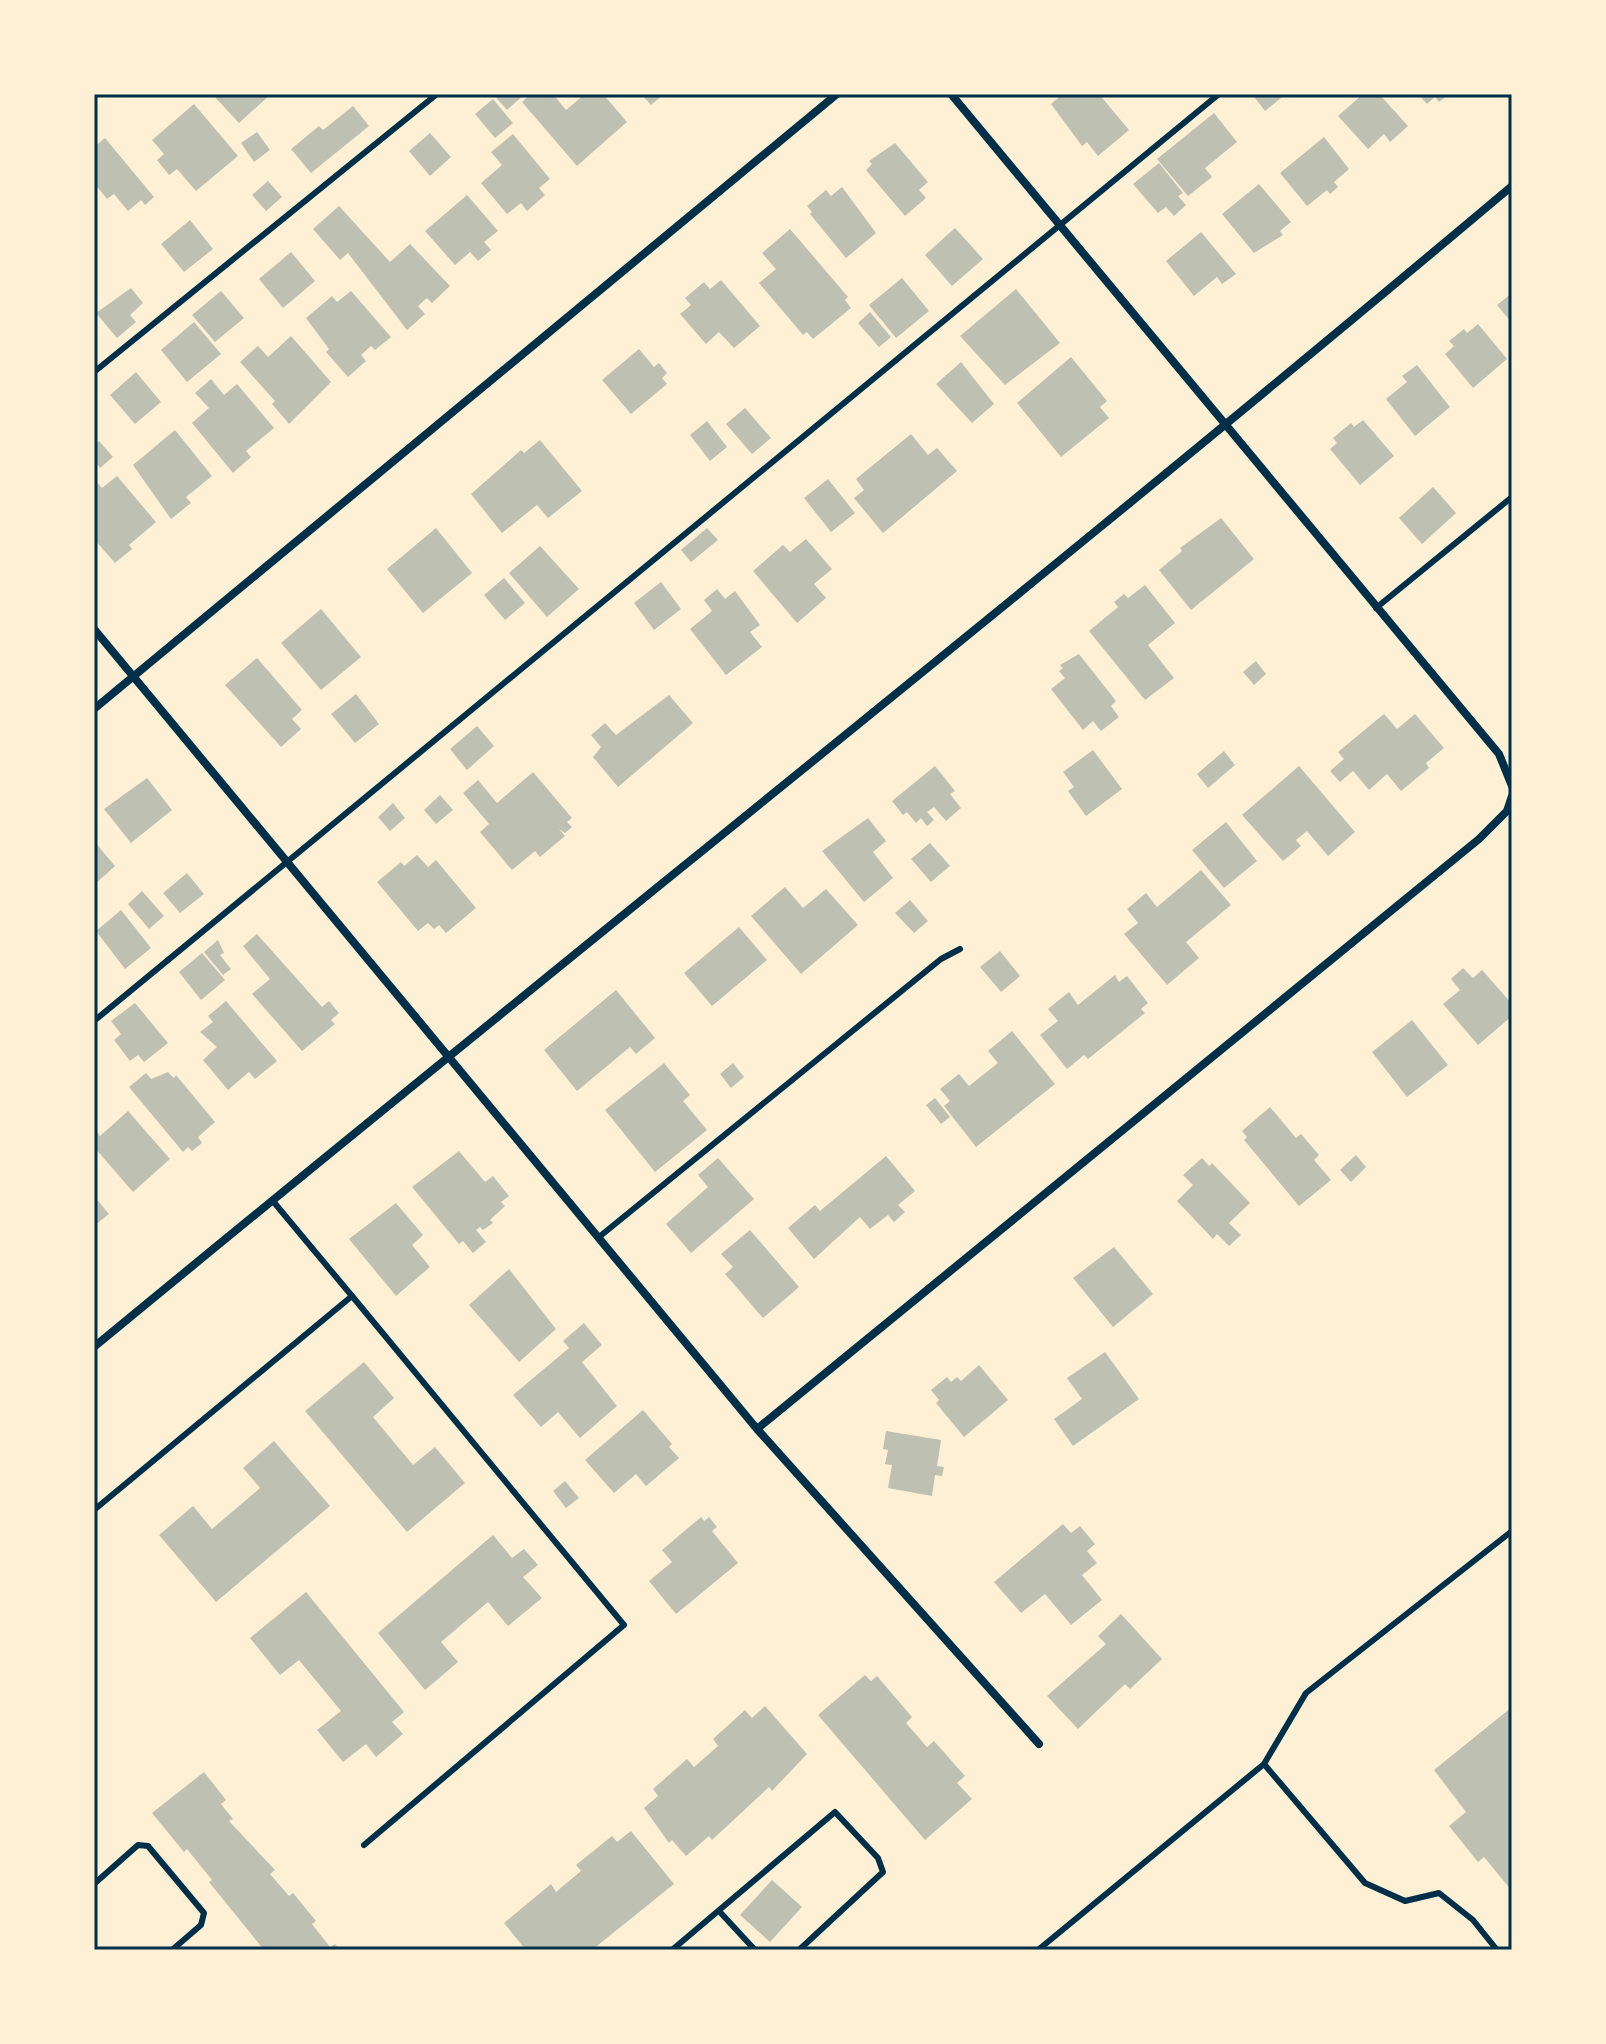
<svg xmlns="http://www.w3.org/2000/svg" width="1606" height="2044" font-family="Commissioner,sans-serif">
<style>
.building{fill:#bec0b2}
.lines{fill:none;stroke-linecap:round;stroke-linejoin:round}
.service{stroke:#003049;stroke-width:6}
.minor{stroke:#003049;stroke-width:8}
.neatline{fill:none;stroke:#003049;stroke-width:3}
</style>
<rect width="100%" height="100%" fill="#fdf0d5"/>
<path class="building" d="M212 94H271L239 123Z
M493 94H525L507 110Z
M531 94H553L566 110 585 94H603L627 122 577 166 522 102Z
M641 94H664L651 105Z
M1063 94H1099L1129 130 1098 156 1087 142 1082 146 1051 104Z
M1252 94H1286L1265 111Z
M1363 94H1379L1408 126 1390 142 1384 134 1368 149 1338 116Z
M1418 94H1449L1439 102 1435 97 1427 104Z
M493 99 513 123 495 138 475 114Z
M194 104 238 156 196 191 177 169 169 175 157 160 164 154 152 140Z
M353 106 369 126 311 173 291 149 319 126 323 130Z
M1214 113 1237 142 1205 168 1212 177 1188 196 1157 159Z
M257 132 270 150 254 162 241 143Z
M430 133 451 157 430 176 409 151Z
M513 134 550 179 539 188 545 195 527 211 521 203 507 214 481 183 502 165 491 152Z
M1324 137 1349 169 1334 182 1338 187 1330 194 1327 190 1307 206 1280 173Z
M105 138 154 197 145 205 141 200 128 211 114 194 107 199 94 183V147Z
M895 143 928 182 919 190 926 198 905 216 866 170 872 164 869 161Z
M1159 163 1183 193 1178 196 1186 205 1174 216 1166 207 1158 213 1133 184Z
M268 181 282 197 266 211 252 195Z
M1259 184 1291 222 1280 231 1283 235 1254 253 1222 214Z
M842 187 876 233 846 258 810 214 812 212 807 206 826 190 831 196Z
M467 195 498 231 484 242 491 250 478 261 470 252 455 265 425 231Z
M339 206 390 262 410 244 450 286 432 303 427 298 418 306 425 314 407 330 348 253 340 260 313 229Z
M190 220 213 249 184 272 161 244Z
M955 228 983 259 952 286 925 255Z
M790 229 848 297 845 300 851 308 813 339 807 332 803 335 759 283 776 269 762 253Z
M1201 232 1236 274 1222 284 1217 277 1194 296 1166 261Z
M291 252 315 281 283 308 259 279Z
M902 278 929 311 896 338 869 305Z
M721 280 760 326 734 348 719 332 706 344 680 314 691 305 685 298 704 282 710 289Z
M131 288 143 303 130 315 136 322 117 338 96 313Z
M1016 289 1060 343 1005 385 960 336Z
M221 291 244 318 215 342 192 315Z
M351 291 391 337 375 350 371 346 361 355 366 361 348 377 326 352 329 349 306 318 332 296 337 302Z
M1512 293V323L1497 305Z
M870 312 891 337 879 347 858 323Z
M194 322 221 354 187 382 161 350Z
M1478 324 1507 359 1473 388 1445 354 1454 346 1449 341 1464 329 1467 333Z
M291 336 331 382 289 424 272 404 275 401 240 362 258 346 268 357Z
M639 349 654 367 659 363 667 373 662 378 667 384 631 414 602 380Z
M1071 357 1107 401 1100 407 1109 418 1061 457 1017 403Z
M961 362 994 404 972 423 936 384Z
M1417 365 1450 407 1415 436 1386 399 1407 382 1402 376Z
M136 372 161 402 135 424 110 395Z
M211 379 224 395 237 384 274 428 246 451 251 457 233 473 192 423 209 408 195 393Z
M745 408 771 438 752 454 726 424Z
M1363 420 1394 456 1360 485 1330 449 1337 443 1333 438 1351 423 1354 427Z
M707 421 727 447 710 461 690 435Z
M175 430 212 476 186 497 191 503 171 519 133 465Z
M911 434 928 455 937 448 957 471 883 533 854 498 864 490 856 479Z
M540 440 582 491 548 518 537 505 502 533 471 494 521 450 524 453Z
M99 441 113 457 100 468 94 460V445Z
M117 476 156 522 129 545 132 549 115 563 94 539V479L102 488Z
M828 479 855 513 831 532 804 498Z
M1433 487 1456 513 1422 544 1399 518Z
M1221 518 1254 559 1191 610 1159 570 1182 551 1180 548Z
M436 528 472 573 423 613 387 569Z
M707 528 718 540 691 562 681 550Z
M806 539 832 569 814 584 826 598 797 623 753 571 783 545 790 552Z
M540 546 579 589 547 617 509 573Z
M504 578 525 603 505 620 484 595Z
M661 582 681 609 654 630 634 603Z
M1145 585 1175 623 1148 645 1174 678 1145 700 1089 631 1118 607 1114 602 1124 594 1128 598Z
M717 589 725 599 735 591 760 625 750 632 762 647 726 675 690 629 712 611 704 600Z
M321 609 361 657 321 690 281 643Z
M1079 654 1116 701 1111 706 1119 717 1101 731 1093 721 1083 730 1051 689 1065 678 1059 671 1063 668 1060 665Z
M257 658 302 710 292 719 301 729 281 747 225 685Z
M1256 661 1266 674 1254 685 1243 672Z
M356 694 379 724 355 743 331 714Z
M669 695 693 723 618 787 593 757 601 747 591 735 605 723 616 735Z
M1384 714 1397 729 1415 714 1444 748 1426 763 1429 768 1401 791 1387 774 1369 790 1353 771 1340 782 1330 771 1344 759 1338 752Z
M477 726 494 746 467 770 450 749Z
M1093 750 1122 789 1086 816 1068 791 1074 787 1063 772Z
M1224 751 1235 765 1208 788 1197 774Z
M935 766 955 791 950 794 961 808 946 821 934 807 927 812 934 820 927 826 921 818 916 823 907 812 903 815 892 801Z
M1299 766 1355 832 1328 856 1307 831 1296 840 1301 846 1283 861 1242 815Z
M533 772 572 818 567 822 572 827 565 833 559 829 565 836 540 857 535 851 512 870 480 832 489 824 463 793 478 780 497 803Z
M147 778 172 810 131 843 104 809Z
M440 795 453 810 436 824 424 810Z
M393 803 405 818 390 831 378 817Z
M868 818 886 841 873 852 893 878 864 902 822 851Z
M1226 822 1257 861 1224 888 1192 850Z
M94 841 115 866 94 885Z
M930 843 950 866 931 882 911 859Z
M417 855 428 867 436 860 476 908 446 933 439 925 434 929 428 923 418 931 377 882 401 862 404 866Z
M1201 870 1231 905 1186 942 1199 958 1167 985 1124 934 1138 923 1127 909 1146 893 1157 907Z
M187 873 204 894 180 913 163 893Z
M785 887 803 908 826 889 858 925 801 974 751 916Z
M142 891 164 916 149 929 128 904Z
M910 900 928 921 914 933 895 913Z
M121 910 151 948 125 969 96 931Z
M739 927 767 960 712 1006 684 973Z
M257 934 322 1007 329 1001 339 1013 331 1020 335 1024 302 1051 252 994 270 979 243 946Z
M218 940 224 953 220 955 231 969 223 975 204 952Z
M1000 951 1020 976 1001 992 980 967Z
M202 953 225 980 201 1000 179 972Z
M1463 968 1473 978 1482 970 1512 1004V1016L1478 1045 1443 1004 1460 990 1451 979Z
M1115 975 1119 982 1127 976 1148 1003 1141 1009 1145 1013 1088 1059 1084 1055 1067 1069 1040 1035 1058 1021 1048 1009 1069 992 1078 1005Z
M616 990 655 1038 636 1054 630 1047 577 1091 544 1050Z
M226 1001 277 1061 255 1079 249 1072 228 1090 203 1060 217 1047 200 1032 213 1022 208 1016Z
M135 1003 168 1043 144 1062 138 1055 130 1061 114 1040 121 1034 111 1021Z
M1412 1020 1448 1065 1407 1097 1372 1052Z
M1012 1031 1055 1084 976 1147 944 1106 950 1101 940 1089 959 1074 969 1086 998 1063 988 1051Z
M664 1063 690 1095 683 1101 707 1130 655 1172 605 1110Z
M733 1063 744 1077 731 1088 720 1074Z
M168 1072 174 1078 176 1075 215 1122 198 1137 202 1143 192 1151 188 1147 183 1152 129 1087 146 1073 151 1079Z
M935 1098 950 1117 941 1124 926 1105Z
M1270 1107 1296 1138 1301 1134 1319 1155 1314 1160 1331 1180 1299 1206 1244 1140 1247 1137 1242 1131Z
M128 1111 170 1159 133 1192 94 1147V1128L100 1136Z
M459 1151 485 1182 493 1176 509 1196 501 1202 505 1206 490 1220 493 1223 483 1230 480 1227 476 1230 486 1242 473 1253 463 1241 459 1244 412 1187Z
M1356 1155 1366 1167 1351 1182 1340 1170Z
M886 1156 915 1191 898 1205 905 1212 894 1222 888 1215 870 1229 860 1217 814 1259 788 1228 815 1205 820 1211Z
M718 1158 754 1199 691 1253 666 1224 708 1187 698 1175Z
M1202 1158 1209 1166 1212 1163 1250 1203 1229 1223 1241 1235 1229 1246 1217 1234 1213 1239 1177 1201 1193 1185 1183 1175Z
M94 1196 109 1214 94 1226Z
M396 1203 423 1235 412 1245 430 1267 396 1296 349 1239Z
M750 1230 799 1287 763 1318 725 1274 733 1267 721 1254Z
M1114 1247 1153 1294 1113 1327 1073 1278Z
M509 1269 556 1329 519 1362 469 1305Z
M584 1323 602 1345 582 1362 617 1406 580 1438 558 1412 541 1427 513 1395 569 1348 563 1341Z
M1105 1352 1139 1399 1073 1446 1054 1419 1082 1399 1067 1378Z
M364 1362 394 1398 373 1417 413 1465 435 1447 465 1483 407 1532 305 1411Z
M979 1365 1008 1400 964 1437 936 1403 939 1400 931 1390 947 1377 951 1382 957 1377 961 1381Z
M643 1410 672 1444 669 1447 679 1458 646 1486 636 1474 614 1493 585 1460Z
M886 1431 941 1440 937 1466 944 1467 942 1476 935 1475 932 1496 888 1488 892 1465 885 1464 888 1450 883 1449Z
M274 1441 330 1506 216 1602 159 1535 193 1506 212 1529 260 1488 243 1468Z
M565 1481 579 1498 566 1508 553 1491Z
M701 1517 704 1521 709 1517 717 1527 712 1531 738 1563 676 1614 649 1581 672 1562 662 1550Z
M1063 1524 1071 1533 1080 1526 1095 1544 1087 1551 1097 1563 1082 1575 1102 1600 1071 1625 1045 1594 1021 1613 994 1582Z
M493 1535 512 1558 524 1549 538 1565 523 1577 542 1598 508 1626 488 1602 441 1642 458 1662 425 1690 378 1633Z
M306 1592 404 1712 392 1722 403 1734 376 1757 366 1744 343 1762 317 1730 341 1711 299 1660 280 1675 250 1638Z
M1121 1614 1162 1659 1130 1689 1125 1684 1078 1729 1047 1696 1106 1644 1098 1636Z
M865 1675 871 1681 877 1676 912 1717 906 1723 927 1747 934 1741 965 1776 957 1783 972 1799 925 1840 818 1715Z
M765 1706 807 1754 772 1791 769 1787 712 1840 709 1836 686 1856 672 1840 669 1843 644 1808 658 1796 653 1789 687 1759 694 1767 718 1746 713 1739 745 1710 752 1718Z
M1512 1707V1891L1484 1857 1478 1862 1449 1826 1466 1812 1434 1770Z
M204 1772 226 1800 221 1804 233 1819 229 1821 275 1870 270 1874 289 1896 293 1893 316 1921 312 1924 330 1947 335 1944 340 1950H264L209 1882 212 1880 187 1849 184 1852 152 1813Z
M631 1831 674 1884 592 1950H526L504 1923 551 1884 556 1892 581 1871 576 1865 612 1836 617 1842Z
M772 1880 802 1907 770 1942 740 1915Z"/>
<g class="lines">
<path class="service" d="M94 372 437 94
M1376 608 1512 497
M94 1021 1219 94
M599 1237 941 959 960 949
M352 1296 624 1625 364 1845
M94 1510 352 1296 272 1200
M1264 1764 1365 1883 1405 1901 1439 1893 1473 1920 1497 1950
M94 1884 138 1845 148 1846 204 1913 201 1925 172 1950
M719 1911 755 1950
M672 1950 835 1812 878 1858 883 1872 799 1950
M1038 1950 1264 1764 1306 1693 1512 1531"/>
<path class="minor" d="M951 94 1499 754 1512 786
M94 629 757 1429 1039 1744
M94 709 837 94
M94 1347C565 958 1045 579 1512 186
M757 1429 1479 839 1507 811 1512 796"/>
</g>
<rect width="1606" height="2044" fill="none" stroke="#fdf0d5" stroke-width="192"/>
<rect x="96" y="96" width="1414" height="1852" class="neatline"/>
</svg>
